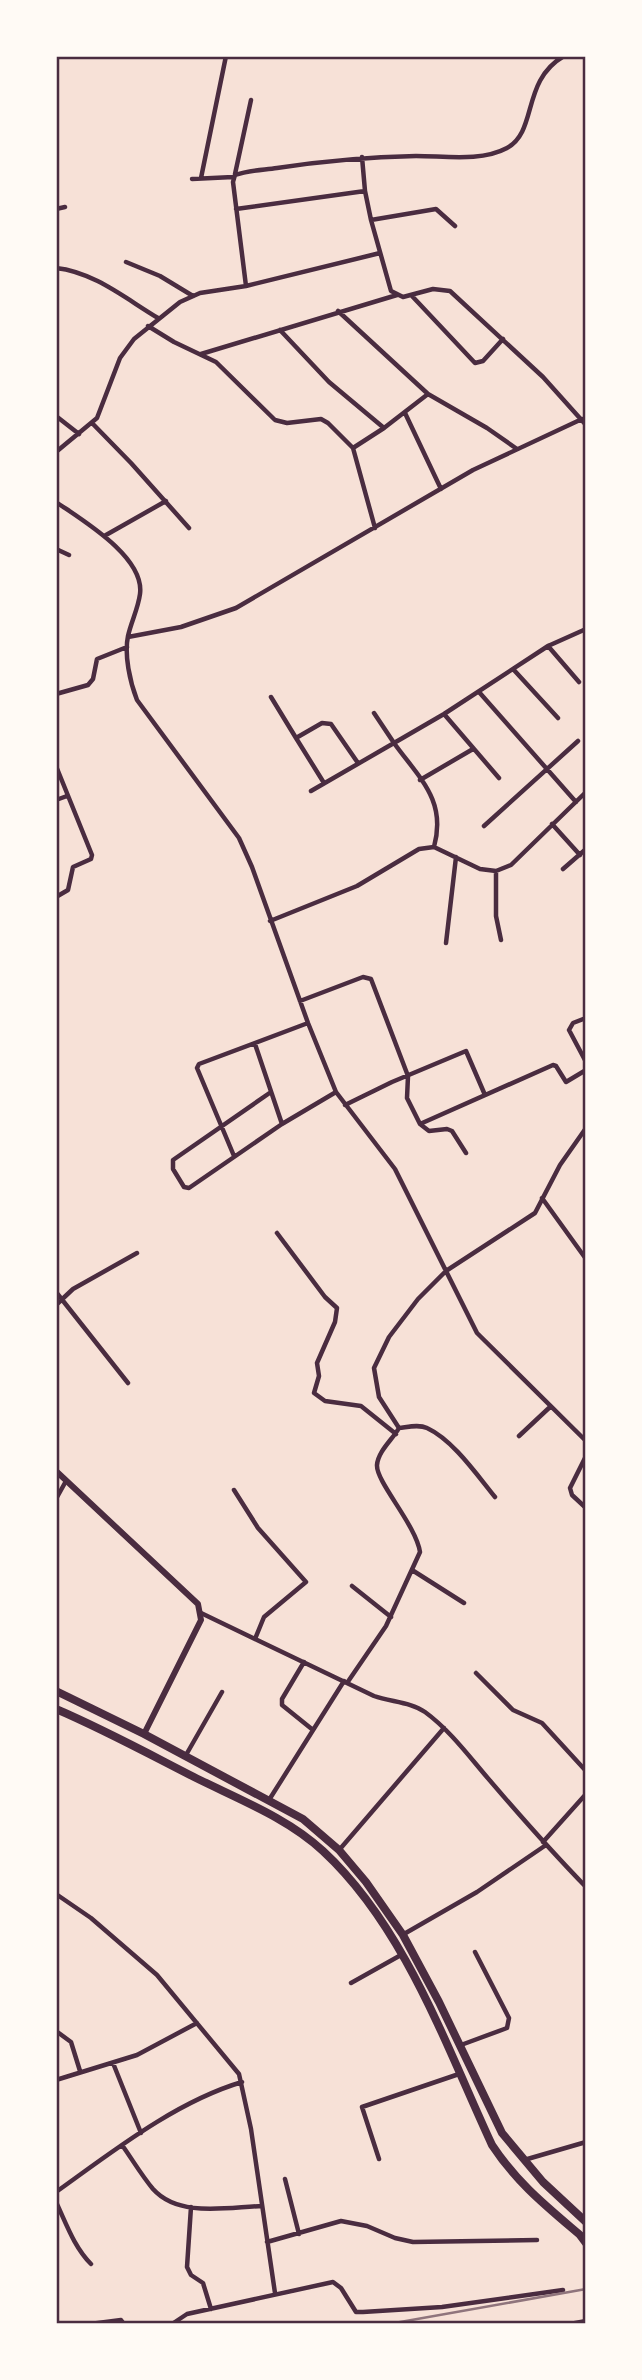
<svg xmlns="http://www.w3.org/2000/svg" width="642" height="2380" font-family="'Fira Sans',sans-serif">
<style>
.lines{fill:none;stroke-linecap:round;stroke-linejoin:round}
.minor{stroke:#4a2c40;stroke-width:4.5}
.tertiary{stroke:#4a2c40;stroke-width:6}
.trunk{stroke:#4a2c40;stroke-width:8}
.rail{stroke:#8f747c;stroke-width:2.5}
.neatline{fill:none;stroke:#4a2c40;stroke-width:2.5}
</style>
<rect width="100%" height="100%" fill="#f7e1d7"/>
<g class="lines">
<path class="minor" d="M362 157 365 191
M235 174 251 100
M201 178 226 56
M192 179 233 177
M56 209 65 207
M236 209 365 191 371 220 391 291 403 297 433 289 450 291 543 377 586 425
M371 220 436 209 455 226
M126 262 160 276 193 296
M56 268C94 272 126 299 158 318
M246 286 233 182 235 175C248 170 263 170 277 168 323 161 369 157 416 156 445 156 481 162 507 148 538 131 521 81 564 56
M412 296 475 363 483 361 503 339
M338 311 428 394 487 428 517 449
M148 326 174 342 216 362 275 420 287 423 321 419 328 423 353 448 375 528
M280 330 329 382 384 428 428 394
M201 354 397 295
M405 413 441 489
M56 416 79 434
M92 423 131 463 189 528
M353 448 384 428
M56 452 97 418 120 358 134 339 180 302 200 293 246 286 380 253
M56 502C82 520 145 557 140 594 138 609 131 622 128 636 124 655 130 682 137 700L239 838 252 867 308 1023 336 1092 395 1169 477 1333 586 1441
M106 535 166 501
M56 549 69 555
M128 637 181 627 236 608 473 470 582 419
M548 646 579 682
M513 669 558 718
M479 692 576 802
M56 694 88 685 93 679 97 659 127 647
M271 697 296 738
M444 714 499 778
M56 766 92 855 91 859 73 867 68 890 56 897
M420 780 473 749
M324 783 296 738 322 723 331 724 358 763
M311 791 394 743 374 713
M56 800 67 796
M552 824 580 855
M484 826 578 741
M434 847C447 800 419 778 394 743L444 714 548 646 586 629
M563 869 586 849
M496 871V916L501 940
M270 921 357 886 419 849 434 847 480 869 496 871 511 865 586 792
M446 943 456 857
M300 1001 363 977 371 979 408 1076 407 1098 420 1124 553 1065 556 1066 566 1082 586 1070
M586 1018 573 1023 569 1030 586 1062
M255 1044 282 1124
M271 1092 173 1160V1169L184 1187 189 1188 282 1124 336 1092
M345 1105 392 1082 466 1051 485 1095
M420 1124 429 1131 447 1129 452 1131 466 1153
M234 1156 197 1068 199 1064 308 1023
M542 1198 586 1259
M277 1233 325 1297 337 1308 335 1322 317 1363 319 1376 314 1393 325 1401 361 1406 396 1434
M56 1292 128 1383
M56 1305 73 1289 137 1253
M399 1428 379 1397 374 1368 389 1337 418 1299 446 1271 535 1213 560 1165 586 1128
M399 1428C408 1427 419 1424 427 1428 453 1440 477 1475 495 1497
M519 1436 550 1407
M586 1456 570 1488 572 1495 586 1508
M234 1490 258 1528 306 1582 264 1617 255 1639
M56 1499 66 1481
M412 1570 464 1603
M352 1586 391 1617
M201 1613 374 1696C391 1702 411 1702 425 1712 451 1731 471 1759 492 1783 522 1818 553 1853 586 1887
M304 1662 282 1699V1705L313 1730
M476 1673 513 1710 542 1723 586 1771
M347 1683 386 1626 420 1552C416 1525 376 1482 377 1465 378 1451 393 1439 399 1428
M186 1755 222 1692
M269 1800 344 1681
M543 1842 586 1794
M340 1849 444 1728
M56 1894 91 1918 157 1975 239 2074 251 2129 275 2293
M404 1934 477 1892 546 1845
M351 1983 401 1955
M56 2031 71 2042 80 2071
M461 2045 507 2028 509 2018 475 1952
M113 2063 141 2133
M56 2080 137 2055 197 2023
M122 2145C132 2159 142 2176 153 2189 179 2218 228 2207 262 2206
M379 2159 362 2107 459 2074
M524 2160 586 2142
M285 2179 299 2234
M56 2192C112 2152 175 2102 242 2082
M56 2202C66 2223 74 2247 91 2264
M191 2207 187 2267 191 2275 203 2283 211 2309
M267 2242 341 2221 367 2226 395 2238 413 2242 537 2240
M90 2324 121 2320 124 2324
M172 2324 187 2314 333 2282 341 2288 356 2312H363L442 2307 563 2290
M570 2324 586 2321"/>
<path class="tertiary" d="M56 1471 198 1604 201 1620 144 1734"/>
<path class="trunk" d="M56 1691 144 1734 303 1819 339 1850 366 1882 403 1935 439 2002 502 2133 543 2182 586 2222
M56 1709C103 1729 149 1754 194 1777 238 1799 288 1818 323 1851 405 1927 446 2046 492 2145 517 2183 546 2206 580 2235L586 2243"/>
<path class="rail" d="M389 2324 586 2289"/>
</g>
<rect width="642" height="2380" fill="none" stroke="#fffaf5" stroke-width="116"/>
<rect x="58" y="58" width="526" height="2264" class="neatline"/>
</svg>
